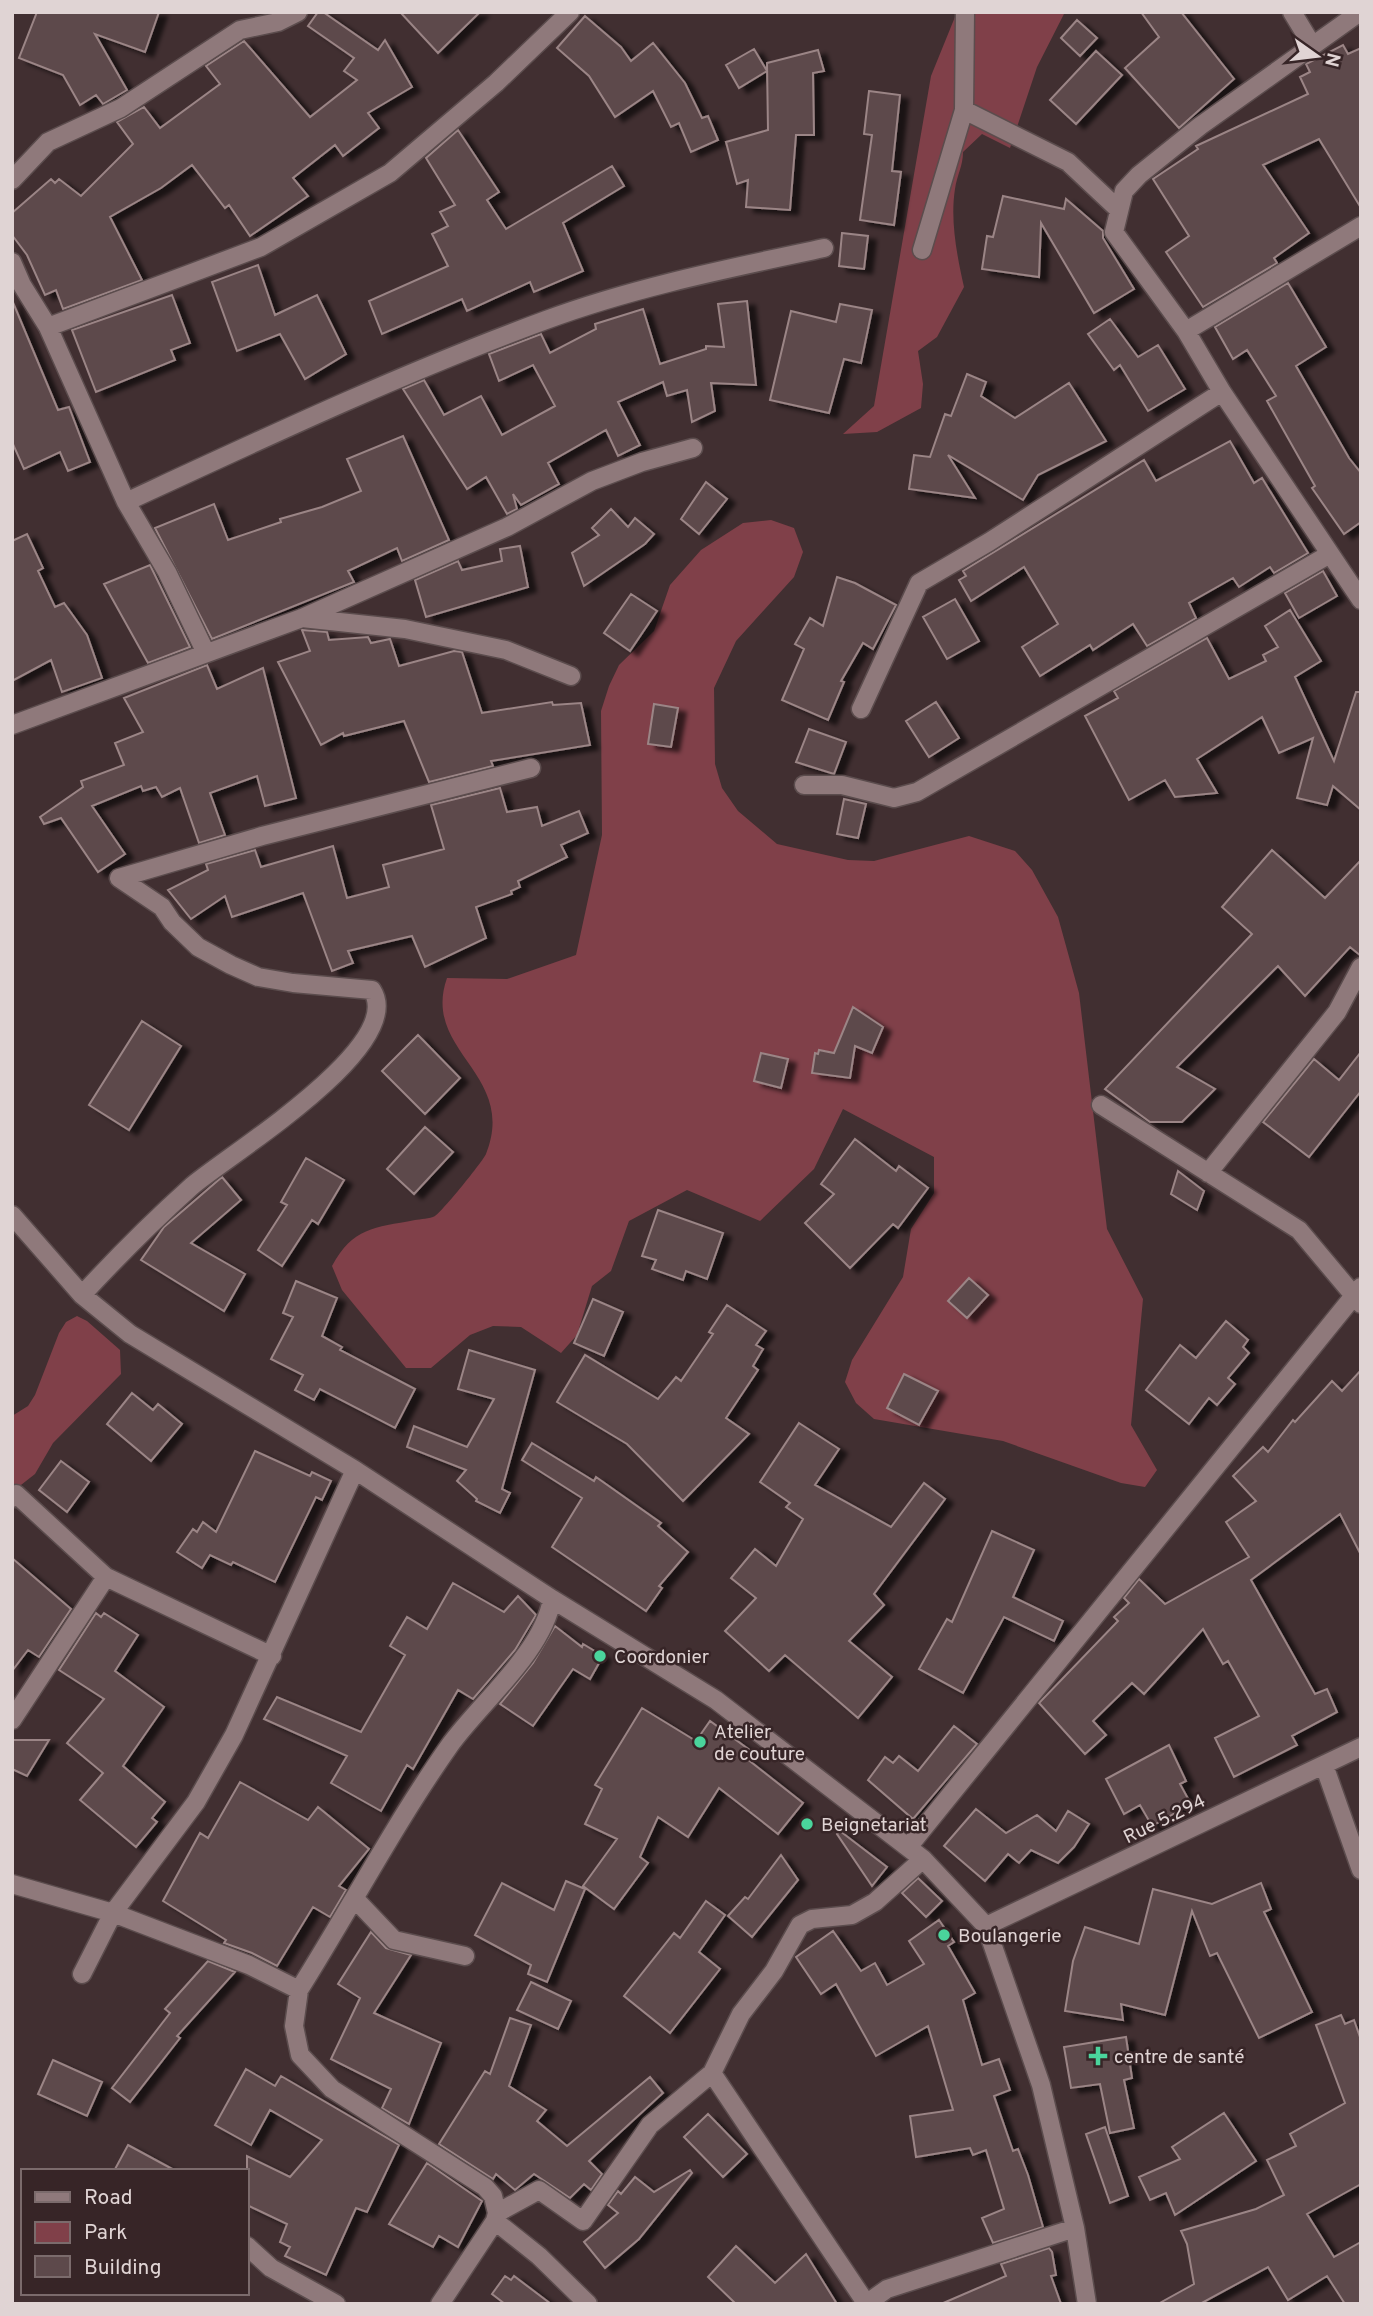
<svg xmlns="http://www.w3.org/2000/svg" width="1373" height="2316" font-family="Overpass,sans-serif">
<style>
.green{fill:#804049}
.building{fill:#5d494b;stroke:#9b8586;stroke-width:2;filter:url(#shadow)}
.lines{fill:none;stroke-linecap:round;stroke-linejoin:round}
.minor-casing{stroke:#5b4c4d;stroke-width:21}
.minor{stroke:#8f797b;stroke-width:18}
.poi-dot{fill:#4ad49c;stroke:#372527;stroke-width:2.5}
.labels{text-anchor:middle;stroke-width:5;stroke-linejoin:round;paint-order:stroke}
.poi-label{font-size:19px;fill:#e0d4d4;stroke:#372527;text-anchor:start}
.street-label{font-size:19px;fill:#e0d4d4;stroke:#372527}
</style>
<defs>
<filter id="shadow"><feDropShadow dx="8" dy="4.5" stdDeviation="2" flood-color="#0009"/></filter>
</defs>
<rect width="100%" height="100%" fill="#412f31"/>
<path class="green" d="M957 12H1065L1037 67 1010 148 982 134 963 152C963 166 957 175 955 189 950 220 957 256 964 287L937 337 918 351 923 384 921 408 877 432 843 434 874 406 931 76Z
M771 520 794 528 803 552 794 577 736 641 714 688 715 764 722 788 738 811 777 844 848 860 874 861 969 836 1015 851 1032 870 1058 917 1079 993 1107 1229 1143 1299 1131 1425 1157 1470 1145 1487 1121 1483 1003 1441 874 1419 856 1403 845 1382 852 1360 903 1277 911 1229 934 1193V1157L843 1109 814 1169 760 1221 687 1190 629 1221 611 1271 592 1286 577 1335 561 1353 521 1327 493 1326 470 1335 431 1368H406L342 1290 332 1266C353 1227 374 1228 415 1220 420 1219 430 1219 435 1216 442 1212 483 1161 486 1154 518 1073 421 1052 447 978L507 979 576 955 602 835 601 711 609 686 619 665 654 631 670 585 701 550 743 523Z
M77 1316 87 1321 120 1350 121 1374 53 1443 35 1474 12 1492V1416L28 1406 35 1395 59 1333 66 1322Z"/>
<path class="building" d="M37 12H159L145 52 95 34 127 90 103 104 96 95 80 105 63 75 19 58Z
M318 12H323L378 50 385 40 412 87 368 113 379 128 343 156 335 145 293 178 308 196 250 236 229 205 225 208 192 165 161 188 110 217 142 280 63 309 56 290 45 295 27 255 12 235V213L51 179 55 183 59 179 81 196 133 144 117 122 144 107 160 128 220 84 206 66 244 41 310 117 357 80 344 71 354 58 308 26Z
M400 12H480L438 53Z
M1141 12H1181L1234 79 1179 128 1125 68 1159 37Z
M585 16 621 47 631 61 653 43 685 83 702 118 708 116 718 140 691 152 679 123 671 127 653 91 615 117 589 76 557 48Z
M1077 20 1097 38 1080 56 1061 38Z
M1343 45 1348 54 1361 48V208L1319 139 1263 165 1309 233 1274 258 1277 263 1203 307 1166 252 1189 236 1153 179 1198 149 1196 146 1308 94 1300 77 1310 72 1306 64Z
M754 49 767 71 739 88 726 65Z
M818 50 824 71 813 73 814 135H796L790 210 746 207 748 180 737 184 726 142 768 130 767 63Z
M1096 51 1122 75 1076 124 1050 100Z
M869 91 900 95 892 171 901 172 894 225 860 220 872 135 864 134Z
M458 130 499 192 487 200 506 229 612 166 624 186 563 223 583 271 534 292 530 282 467 311 462 299 382 334 369 301 448 266 432 234 448 226 440 212 455 205 426 158Z
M1003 196 1064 209 1066 199 1103 231V238L1134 289 1094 313 1041 223 1039 277 982 269 987 236 993 237Z
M842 233 868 236 864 269 839 266Z
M258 265 275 315 317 295 346 354 305 379 280 334 237 351 212 282Z
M1288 283 1326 347 1296 366 1349 458 1361 473V522L1344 534 1312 488 1315 486 1267 401 1276 396 1247 350 1233 359 1215 327Z
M172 295 190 343 171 350 175 360 96 392 72 330Z
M12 300 58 410 69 407 90 462 68 471 60 452 24 469 12 442Z
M747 301 756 385 711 383 715 411 692 422 687 390 667 396 663 382 618 402 640 445 618 456 606 430 548 463 559 484 521 505 513 494 517 509 507 514 486 477 467 489 403 389 424 380 444 415 481 396 502 435 555 406 533 365 499 381 489 354 541 334 550 353 596 329 595 324 643 309 660 364 706 349V346L724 347 718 304Z
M840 304 872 310 861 363 844 359 829 413 770 400 791 311 836 322Z
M1110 319 1138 357 1158 345 1185 389 1148 411 1120 365 1114 370 1088 334Z
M967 374 986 382 981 396 1015 418 1069 383 1106 441 1038 475 1023 500 948 455 975 498 909 489 914 455 930 457 945 414 951 416Z
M403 436 449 540 402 561 397 548 348 571 354 582 212 639 155 528 214 504 228 540 281 522 280 519 322 507 361 491 347 459Z
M1230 441 1254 483 1262 478 1308 553 1274 573 1270 567 1239 587 1233 578 1189 603 1196 618 1147 646 1133 624 1093 650 1090 645 1040 676 1022 647 1058 624 1024 567 971 601 959 580 966 576 963 571 1144 460 1156 481Z
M706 482 727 499 699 534 681 519Z
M611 509 628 527 635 518 654 534 645 544 584 586 572 553 599 535 592 528Z
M27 534 43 568 38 571 55 607 64 603 87 635 102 678 62 692 51 660 12 681V541Z
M520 546 528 587 426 617 415 580 458 561 462 570 502 561 500 549Z
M150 565 190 647 148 663 104 584Z
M1323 571 1337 596 1299 618 1285 593Z
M837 577 855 583 896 605 873 649 863 643 841 681 844 682 828 720 782 700 804 649 795 644 810 618 823 626Z
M631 594 657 611 630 651 604 633Z
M955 599 979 641 947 659 923 617Z
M1290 610 1321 661 1295 677 1334 761 1356 692H1361V810L1333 786 1327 805 1297 798 1313 738 1279 753 1262 717 1197 759 1217 793 1175 797 1165 780 1129 800 1085 716 1118 698 1114 691 1207 638 1229 679 1266 661 1263 655 1278 647 1265 626Z
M302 630 327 632 329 640 368 637 371 643 390 639 399 666 454 651 462 652 482 713 552 702 553 705 581 703 590 745 491 761 493 766 429 782 404 721 344 736 343 733 321 745 278 662 310 651Z
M207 665 217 689 263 668 296 798 265 806 257 776 210 793 225 835 199 843 180 788 162 797 156 787 143 791 141 786 92 806 125 854 98 872 61 818 44 824 40 817 83 787 81 781 124 765 115 743 143 732 124 698Z
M936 702 959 738 929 757 906 721Z
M654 704 678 708 671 747 648 744Z
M809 729 846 742 834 774 796 762Z
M500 788 507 812 537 807 542 826 579 811 588 833 561 845 567 857 518 881 520 887 511 891 512 894 476 907 486 938 425 967 412 936 348 951 353 963 332 971 303 893 232 917 225 896 191 919 168 890 208 870 206 864 255 850 261 867 333 846 347 898 389 887 383 865 444 849 431 805Z
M844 799 866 804 858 838 837 834Z
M1272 850 1325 898 1361 860V956L1350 947 1305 996 1278 966 1177 1067 1215 1089 1182 1122H1150L1105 1089 1252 934 1222 907Z
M853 1007 883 1027 872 1053 855 1046 850 1078 812 1073 815 1053 818 1054 819 1050 834 1053Z
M142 1021 181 1046 129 1130 89 1105Z
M418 1035 460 1078 425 1114 382 1071Z
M1361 1052V1091L1309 1157 1263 1122 1314 1059 1339 1080Z
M761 1053 788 1059 781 1088 754 1081Z
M425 1127 453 1152 414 1194 387 1169Z
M855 1139 896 1171 899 1166 928 1188 898 1228 893 1224 850 1268 805 1223 834 1194 821 1184Z
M306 1158 344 1180 318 1224 312 1220 282 1266 258 1250 287 1205 281 1202Z
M1178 1171 1204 1191 1197 1210 1171 1194Z
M222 1177 241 1200 191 1243 245 1274 224 1311 141 1260 164 1227Z
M658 1210 723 1233 707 1279 686 1271 683 1280 652 1269 656 1260 642 1256Z
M969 1278 988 1295 967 1318 948 1301Z
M296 1281 337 1298 322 1336 342 1347 340 1350 415 1389 395 1428 320 1389 314 1400 295 1390 303 1375 271 1359 293 1317 283 1313Z
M593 1299 623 1312 604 1356 574 1343Z
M727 1305 766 1331 756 1345 763 1349 753 1366 758 1370 726 1418 749 1434 683 1501 627 1444 557 1402 585 1355 658 1399 676 1377 681 1381 713 1334 709 1332Z
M1226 1321 1248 1340 1243 1347 1249 1353 1228 1378 1235 1384 1217 1405 1209 1398 1189 1424 1146 1390 1180 1345 1196 1358Z
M469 1350 535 1370 502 1489 510 1493 500 1513 476 1501 477 1499 457 1481 466 1470 407 1447 414 1426 467 1447 494 1399 458 1389Z
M1361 1370V1555L1340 1514 1251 1580 1315 1694 1327 1689 1337 1712 1292 1736 1297 1745 1234 1777 1215 1738 1259 1716 1228 1661 1223 1664 1203 1629 1144 1694 1132 1683 1093 1721 1106 1735 1085 1754 1039 1703 1118 1621 1114 1617 1129 1603 1124 1598 1139 1579 1165 1604 1249 1557 1226 1522 1256 1501 1233 1476 1263 1447 1268 1452 1293 1420 1295 1422 1332 1381 1342 1391Z
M904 1374 938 1391 919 1425 887 1408Z
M132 1393 153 1410 158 1404 182 1424 151 1461 107 1424Z
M799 1423 839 1449 815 1485 891 1527 924 1483 945 1499 874 1594 884 1605 849 1641 892 1677 858 1718 785 1655 769 1671 725 1631 756 1598 731 1578 755 1549 776 1566 803 1519 786 1507 790 1503 760 1482Z
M532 1443 594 1481 596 1477 661 1523 658 1526 688 1552 659 1586 662 1588 646 1611 552 1547 582 1498 522 1460Z
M255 1451 310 1476 312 1472 331 1481 322 1500 316 1497 275 1582 233 1562 231 1565 210 1555 202 1568 177 1552 193 1529 197 1532 203 1522 216 1532Z
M61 1461 89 1482 67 1512 39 1490Z
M992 1531 1034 1550 1013 1597 1063 1621 1054 1641 1004 1617 963 1693 919 1669 947 1619 952 1622Z
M12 1558 71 1609 39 1657 28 1650 12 1671Z
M453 1583 504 1612 518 1596 536 1615 515 1650 473 1699 458 1690 413 1769 407 1765 381 1811 331 1783 347 1756 264 1719 277 1697 361 1732 405 1655 390 1646 407 1617 427 1629Z
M96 1613 101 1617 104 1613 138 1635 115 1671 164 1707 123 1766 165 1802 152 1818 157 1822 136 1847 80 1800 103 1773 67 1743 104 1699 59 1670Z
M555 1626 582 1647 583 1644 603 1656 590 1679 573 1669 533 1726 500 1704 533 1663Z
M642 1708 696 1741 710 1721 751 1751 746 1758 803 1803 778 1834 719 1788 688 1837 658 1817 640 1857 648 1863 614 1909 583 1886 617 1839 585 1824 602 1789 595 1785Z
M954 1726 977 1744 913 1819 868 1780 885 1757 893 1763 899 1756 918 1771Z
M12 1740H49L27 1776 12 1769Z
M1169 1745 1186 1781 1180 1784 1191 1804 1152 1826 1140 1805 1124 1814 1106 1779Z
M240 1782 308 1820 318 1807 369 1849 339 1886 346 1890 330 1917 313 1907 277 1966 252 1953 224 1943 226 1940 163 1901 200 1833 208 1838Z
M976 1809 1006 1833 1037 1815 1056 1831 1068 1811 1089 1824 1074 1847 1058 1863 1031 1850 1019 1863 1008 1854 985 1881 944 1846Z
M840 1831 887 1867 872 1886 837 1834Z
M781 1855 798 1880 752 1937 728 1916 745 1897 748 1899Z
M918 1878 942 1901 926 1917 902 1893Z
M566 1881 585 1889 547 1982 528 1974 531 1965 475 1935 502 1883 554 1910Z
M1261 1883 1271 1909 1264 1912 1312 2012 1259 2038 1217 1953 1210 1956 1192 1911 1165 2015 1121 2004 1123 2020 1065 2011 1073 1961 1085 1927 1139 1944 1153 1889 1212 1904Z
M706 1901 725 1915 699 1952 720 1969 670 2033 624 1996 674 1933 680 1938Z
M939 1920 954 1942 948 1946 975 1993 963 2000 982 2065 999 2059 1010 2090 994 2096 1013 2151 1018 2149 1028 2175 1043 2227 993 2243 982 2218 1004 2209 986 2150 973 2155 970 2148 916 2157 910 2116 953 2110 928 2026 876 2056 836 1984 821 1994 796 1957 833 1931 861 1971 875 1963 887 1985 924 1964 909 1941Z
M371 1932 386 1948 411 1955 374 2013 441 2043 409 2124 382 2108 391 2089 331 2059 360 1998 338 1984Z
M208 1961 235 1972 177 2036 180 2038 130 2102 112 2088 170 2013 165 2009Z
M531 1982 571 2001 558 2029 517 2010Z
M1341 2015 1345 2024 1354 2020 1361 2040V2184L1307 2214 1334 2257 1361 2242V2304H1345L1327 2276 1288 2300 1268 2267 1200 2304H1158L1194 2284 1187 2244 1181 2231 1256 2209 1284 2195 1267 2160 1296 2146 1290 2134 1345 2103 1316 2025Z
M510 2018 531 2025 509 2086 546 2110 537 2121 567 2146 650 2077 663 2093 589 2161 602 2174 591 2190 584 2184 570 2198 534 2174 515 2190 496 2174 493 2179 439 2144 485 2071 490 2074Z
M1126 2037 1132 2078 1124 2080 1134 2128 1110 2133 1100 2084 1071 2088 1064 2047Z
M53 2060 102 2082 87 2116 38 2094Z
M246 2069 275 2086 281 2076 399 2145 367 2212 356 2208 326 2275 285 2256 290 2247 280 2242 287 2224 247 2205V2156L290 2177 322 2140 270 2110 251 2145 215 2125Z
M1224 2113 1256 2161 1175 2215 1166 2193 1150 2200 1139 2177 1180 2159 1172 2147Z
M708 2114 747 2154 723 2177 684 2137Z
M1105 2127 1128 2196 1110 2203 1086 2134Z
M128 2145 176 2171H114Z
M427 2163 482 2201 458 2247 439 2236 433 2247 389 2224Z
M690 2170 692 2173 639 2239 605 2268 584 2242 618 2213 608 2205 618 2191 621 2194 635 2177 654 2192Z
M736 2246 775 2283 806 2254 837 2304H736L708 2277Z
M1049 2248 1052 2252 1056 2275 1051 2276 1061 2304H941L1006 2276 1001 2264Z
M505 2276 511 2280 514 2276 551 2304H505L492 2294Z"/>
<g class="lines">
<defs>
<path id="minor" d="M965 12 964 110 1068 162 1118 209
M1292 12 1312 45
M1360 12 1200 126 1139 175 1124 191 1114 232 1186 331 1222 392 1361 600
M12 180 48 142 121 108 240 30 278 22 298 12
M922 250 964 110
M12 262 22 285 48 327 126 502 167 572 205 651
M48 327 261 247 390 173 496 83 570 12
M1186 331 1361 226
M126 502C264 438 402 373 546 320 635 287 731 268 824 248
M302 618 405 629 506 650 571 676
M861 709 919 583 989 542 1222 392
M12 725 302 618 507 527 592 481 642 462 693 448
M804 785H842L894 798 917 792 1330 554
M1101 1105 1299 1230 1361 1304
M1208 1173 1337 1012 1361 967
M12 1215 82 1295 130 1334 355 1470 552 1599 716 1700 923 1859 986 1926 1041 2085 1075 2228 1087 2304
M82 1295C117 1257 153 1221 192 1186 228 1155 408 1046 372 990L293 983 258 977 231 965 198 947 172 922 162 907 119 878 262 836 531 768
M12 1498 16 1494 106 1577 272 1656
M12 1720 106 1577
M1324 1765 1361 1870
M909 1846 1361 1287
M12 1884 113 1913 249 1965 299 1990
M356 1900 394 1940 465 1956
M986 1926 1361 1747
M82 1974 113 1913 196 1802 234 1735 355 1470
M712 2073 866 2303
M497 2213 539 2190 583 2221 650 2125 712 2073 741 2014 774 1971 800 1925 812 1919 852 1915 875 1902 923 1859
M495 2221 539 2256 588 2304
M247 2246 271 2268 336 2304
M440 2304 495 2221 497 2213 493 2196 485 2187 332 2089 300 2055 294 2026 299 1990C350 1909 395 1823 450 1745 481 1702 543 1652 552 1599
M866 2304 887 2289 1075 2228"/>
</defs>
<use href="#minor" class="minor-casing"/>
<use href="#minor" class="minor"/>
</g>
<g class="poi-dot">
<circle cx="600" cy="1656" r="7"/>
<circle cx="700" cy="1742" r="7"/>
<circle cx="807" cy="1824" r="7"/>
<circle cx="944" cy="1935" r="7"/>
<path d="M1094.5 2045.5h7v7h7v7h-7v7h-7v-7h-7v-7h7z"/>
</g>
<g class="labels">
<g class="poi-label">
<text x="614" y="1663">Coordonier</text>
<text x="714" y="1738">Atelier<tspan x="714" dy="22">de couture</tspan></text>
<text x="821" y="1831">Beignetariat</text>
<text x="958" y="1942">Boulangerie</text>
<text x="1114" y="2063">centre de santé</text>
</g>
<g class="street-label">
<text transform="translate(1164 1818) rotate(-26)" y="7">Rue 5.294</text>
</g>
</g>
<rect width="1373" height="2316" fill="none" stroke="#e0d4d4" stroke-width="28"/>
<rect x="21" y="2169" width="228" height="126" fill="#372527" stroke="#7b6b6c" stroke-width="2"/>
<rect x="35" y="2192" width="35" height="10" fill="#8f797b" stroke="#7b6b6c" stroke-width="2"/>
<text x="84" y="2204" font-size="21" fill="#e0d4d4">Road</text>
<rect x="35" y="2222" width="35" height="21" fill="#804049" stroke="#7b6b6c" stroke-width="2"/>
<text x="84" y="2239" font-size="21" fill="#e0d4d4">Park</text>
<rect x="35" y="2256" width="35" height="21" fill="#5d494b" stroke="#7b6b6c" stroke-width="2"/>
<text x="84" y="2274" font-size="21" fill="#e0d4d4">Building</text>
<g transform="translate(1317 56) rotate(104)" stroke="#372527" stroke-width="5" paint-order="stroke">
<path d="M0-5L12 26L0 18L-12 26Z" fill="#e0d4d4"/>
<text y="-10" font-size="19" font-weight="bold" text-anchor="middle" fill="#e0d4d4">N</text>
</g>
</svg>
